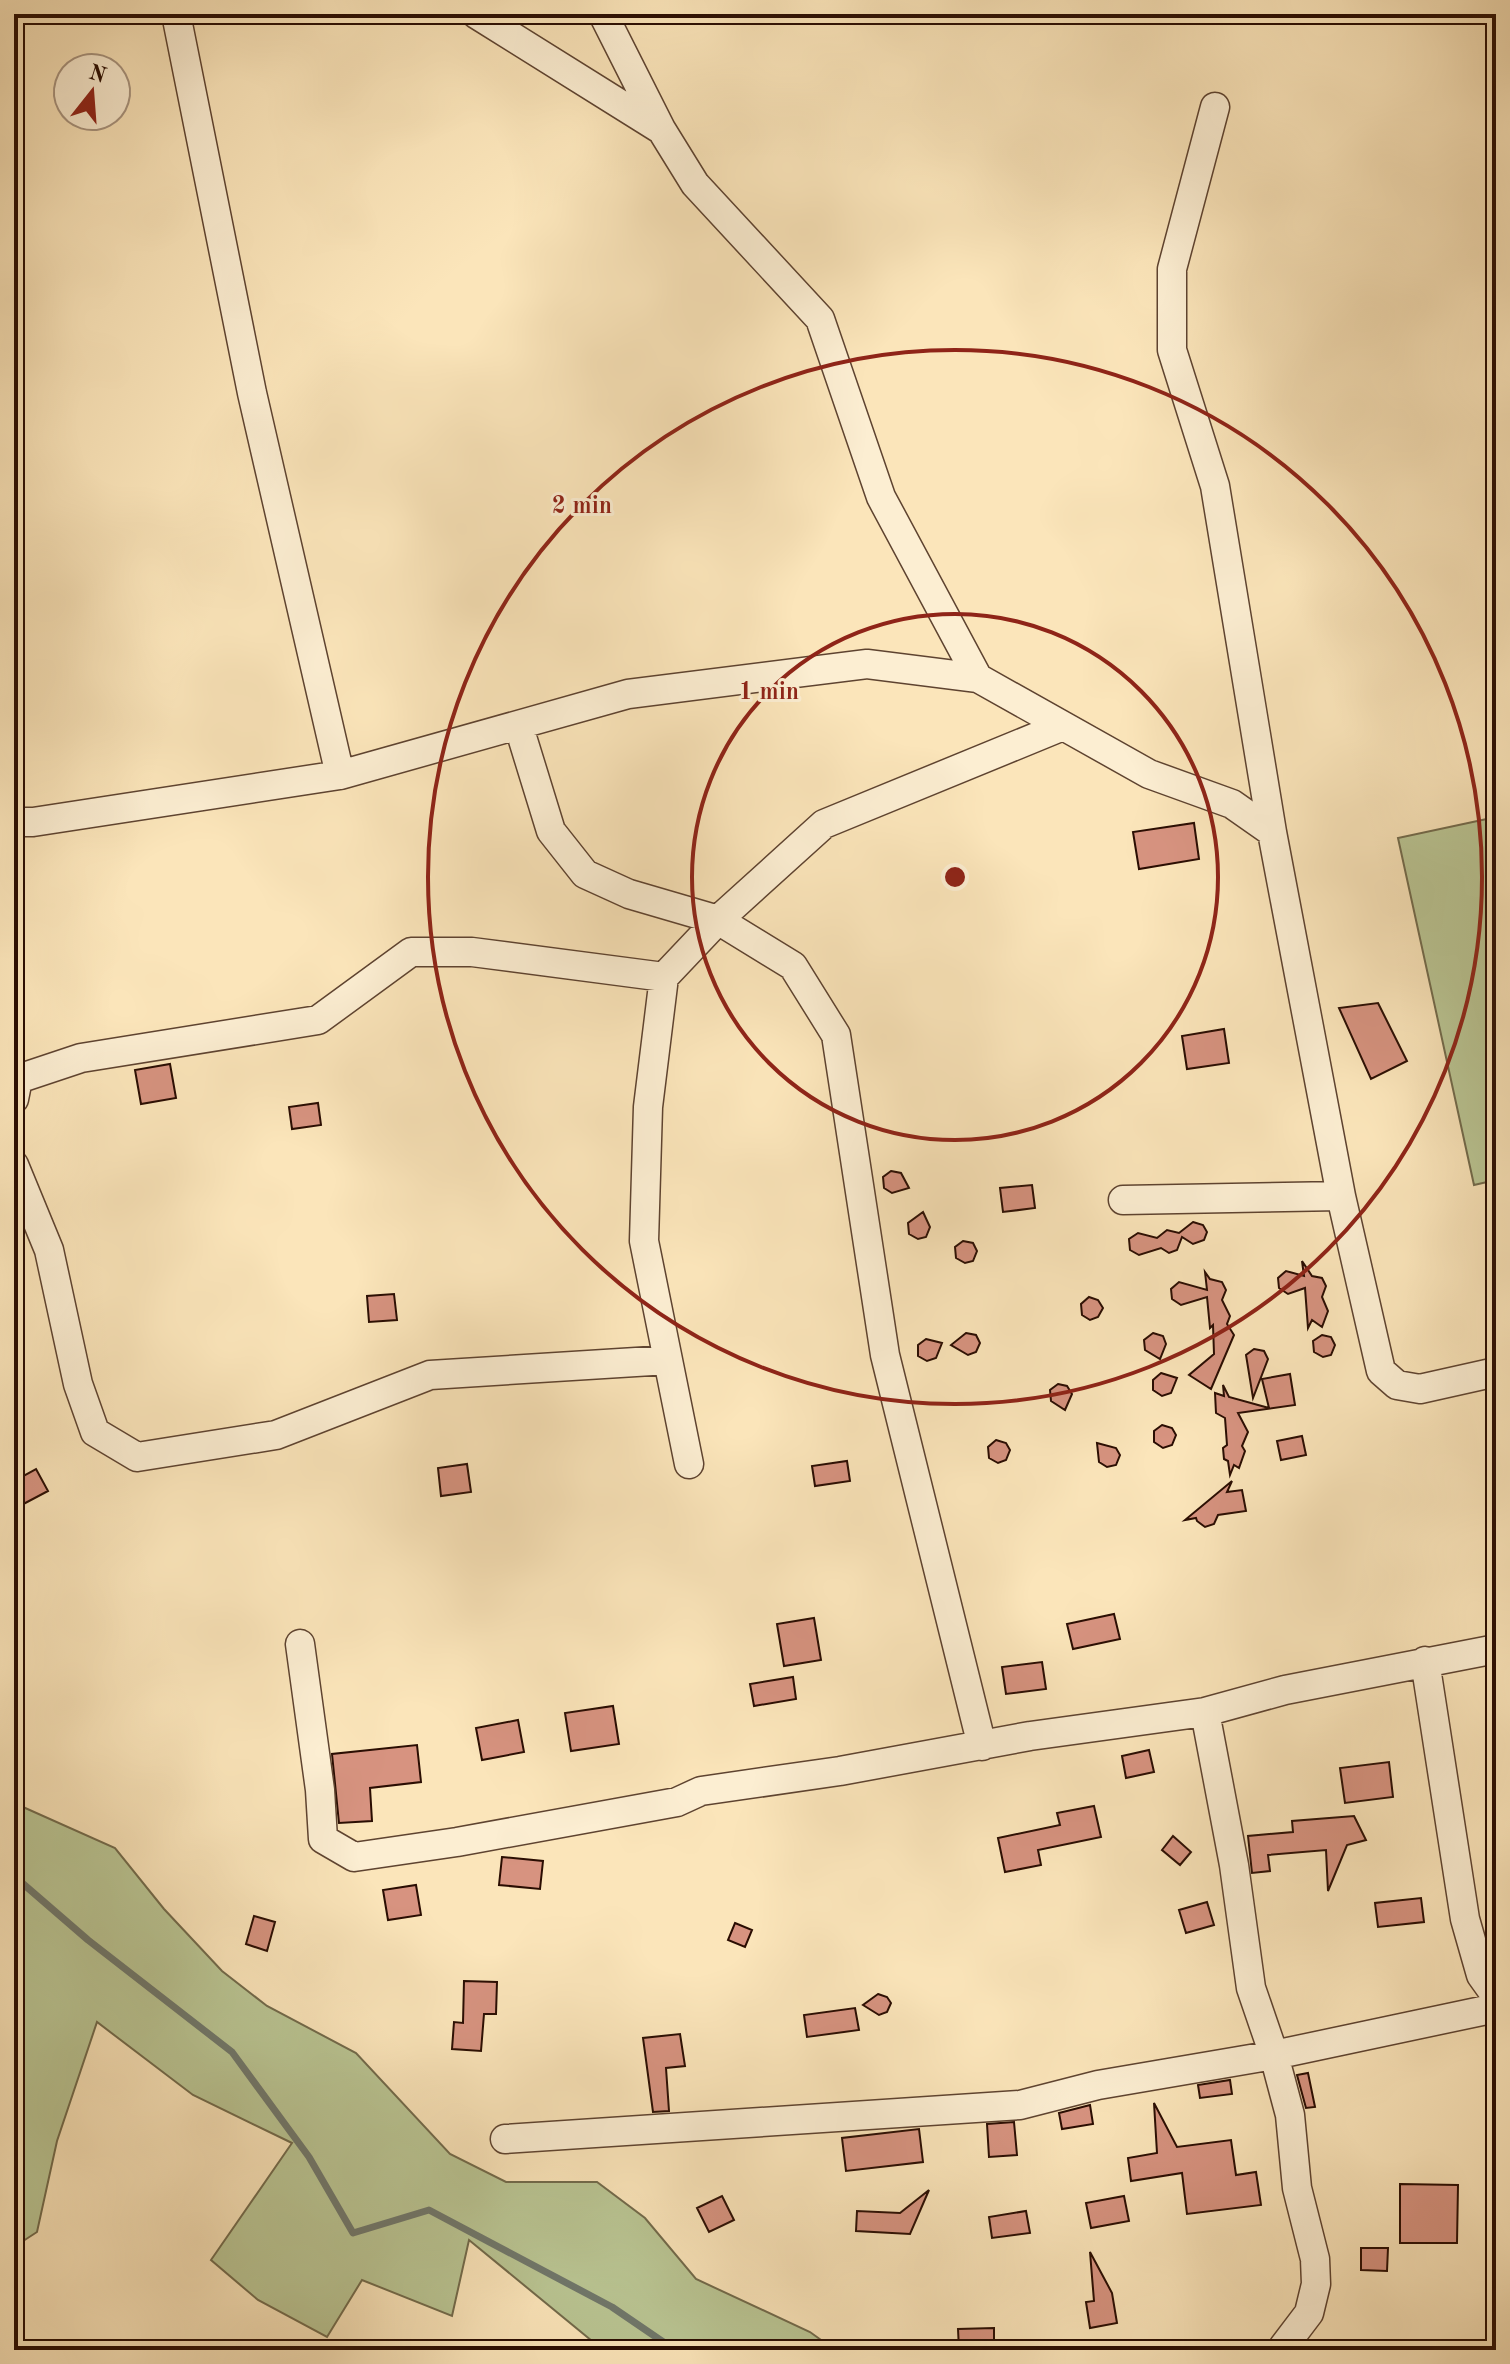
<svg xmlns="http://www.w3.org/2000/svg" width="1510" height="2364" font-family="'Old Standard TT',serif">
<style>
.green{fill:#bac694;stroke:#726a4b;stroke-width:2}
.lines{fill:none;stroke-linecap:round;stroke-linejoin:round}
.stream{stroke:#70786c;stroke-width:7}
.building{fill:#d79380;stroke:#2a0d02;stroke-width:2}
.minor-casing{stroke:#5e4330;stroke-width:31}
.minor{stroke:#fceed2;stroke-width:28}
.ring{fill:none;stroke:#8f2418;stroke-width:4}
.centre{fill:#8f2418;stroke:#fceed2;stroke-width:4}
.ring-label{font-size:24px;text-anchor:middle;font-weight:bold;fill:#8f2418;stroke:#fceed2;stroke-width:6;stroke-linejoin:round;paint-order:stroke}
</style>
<rect width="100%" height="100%" fill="#fbe5ba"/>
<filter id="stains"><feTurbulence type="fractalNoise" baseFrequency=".0025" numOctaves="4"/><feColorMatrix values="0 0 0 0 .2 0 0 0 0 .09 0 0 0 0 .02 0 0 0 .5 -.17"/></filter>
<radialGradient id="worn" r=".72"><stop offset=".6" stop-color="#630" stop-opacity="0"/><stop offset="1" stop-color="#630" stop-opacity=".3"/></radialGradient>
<path class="green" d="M1496 817V1180L1474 1185 1398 838Z
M14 1803 115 1848 164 1909 222 1971 267 2006 356 2053 450 2154 506 2182H597L645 2218 696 2279 810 2332 835 2350H603L469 2240 452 2316 362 2280 327 2337 258 2300 211 2260 292 2143 193 2095 97 2022 57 2141 37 2232 14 2247Z"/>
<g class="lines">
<path class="stream" d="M14 1876 88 1940 232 2052 309 2157 353 2233 429 2210 612 2307 675 2350"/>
</g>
<path class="building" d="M1194 823 1199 859 1139 869 1133 832Z
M1378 1003 1407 1061 1371 1079 1339 1008Z
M1224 1029 1229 1063 1187 1069 1182 1036Z
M170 1064 176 1098 141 1104 135 1070Z
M318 1103 321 1125 292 1129 289 1107Z
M891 1171 901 1173 909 1188 892 1193 884 1188 883 1177Z
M1032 1185 1035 1208 1003 1212 1000 1188Z
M923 1212 930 1227 926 1237 918 1239 909 1234 908 1223Z
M1193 1222 1203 1225 1207 1232 1204 1240 1193 1244 1182 1237 1177 1250 1169 1253 1161 1248 1139 1255 1130 1250 1129 1239 1138 1233 1157 1238 1167 1230 1179 1233Z
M963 1241 973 1243 977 1251 973 1261 965 1263 956 1258 955 1247Z
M1302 1261 1312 1276 1322 1278 1326 1286 1322 1297 1328 1311 1322 1327 1312 1320 1308 1328 1305 1288 1288 1294 1279 1288 1278 1278 1286 1271 1304 1276Z
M1205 1272 1210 1279 1222 1282 1226 1290 1222 1300 1230 1316 1227 1324 1234 1335 1211 1389 1189 1375 1214 1354 1213 1325 1210 1328 1207 1297 1181 1305 1172 1299 1171 1289 1179 1282 1207 1290Z
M394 1294 397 1320 369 1322 367 1296Z
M1089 1297 1098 1300 1103 1308 1098 1317 1090 1320 1082 1315 1081 1304Z
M966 1333 976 1335 980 1343 976 1352 968 1355 951 1345Z
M1153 1333 1163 1336 1166 1344 1160 1359 1145 1350 1144 1340Z
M1322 1335 1331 1337 1335 1345 1331 1355 1323 1357 1314 1352 1313 1341Z
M926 1339 942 1343 936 1358 927 1361 918 1356V1345Z
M1254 1349 1264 1351 1268 1359 1253 1398 1246 1355Z
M1161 1373 1177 1378 1171 1393 1162 1396 1153 1390V1380Z
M1290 1374 1295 1405 1238 1413 1248 1432 1242 1446 1245 1451 1239 1468 1234 1465 1230 1475 1228 1461 1224 1459 1223 1448 1227 1445 1225 1418 1216 1413 1215 1393 1224 1396 1223 1385 1229 1397 1269 1408 1262 1379Z
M1058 1384 1067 1386 1072 1394 1065 1410 1051 1401 1050 1390Z
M1162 1425 1172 1428 1176 1435 1172 1445 1163 1448 1154 1442V1431Z
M1302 1436 1306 1455 1281 1460 1277 1441Z
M996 1440 1006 1443 1010 1450 1006 1460 998 1463 989 1458 988 1447Z
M1097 1443 1116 1448 1120 1455 1116 1465 1107 1467 1099 1462Z
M847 1461 850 1481 815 1486 812 1466Z
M467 1464 471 1492 441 1496 438 1468Z
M36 1469 48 1491 14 1509V1481Z
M1232 1481 1227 1492 1242 1490 1246 1511 1218 1515 1214 1524 1205 1527 1197 1521 1196 1518 1185 1520Z
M1114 1614 1120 1639 1073 1649 1067 1624Z
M814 1618 821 1660 784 1666 777 1624Z
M1042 1662 1046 1689 1006 1694 1002 1667Z
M793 1677 796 1699 754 1706 750 1684Z
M613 1706 619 1744 571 1751 565 1713Z
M518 1720 524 1752 482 1760 476 1728Z
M417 1745 421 1782 370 1788 372 1821 339 1823 332 1754Z
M1149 1750 1154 1772 1126 1778 1122 1756Z
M1389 1762 1393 1797 1345 1803 1340 1768Z
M1094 1806 1101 1837 1038 1850 1041 1865 1005 1872 998 1838 1060 1825 1057 1813Z
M1354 1816 1366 1840 1347 1845 1328 1891 1326 1850 1268 1855 1270 1871 1252 1873 1248 1836 1293 1832 1292 1821Z
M1173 1836 1191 1852 1180 1865 1162 1850Z
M502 1857 543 1861 540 1889 499 1885Z
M416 1885 421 1915 388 1920 383 1890Z
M1421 1898 1424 1922 1378 1927 1375 1903Z
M1207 1902 1214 1925 1186 1933 1179 1910Z
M254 1916 275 1922 267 1951 246 1944Z
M735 1923 752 1930 745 1947 728 1940Z
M464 1981 497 1982 496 2014H484L481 2051 452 2049 454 2022 463 2023Z
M878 1994 887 1997 891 2003 887 2012 879 2015 863 2005Z
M855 2008 859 2030 807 2037 804 2015Z
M680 2034 685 2066 666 2068 669 2111 653 2112 643 2038Z
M1308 2073 1315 2107 1306 2108 1297 2075Z
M1230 2080 1232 2094 1200 2098 1198 2085Z
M1154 2103 1177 2147 1231 2140 1236 2175 1256 2172 1261 2205 1187 2214 1182 2173 1131 2181 1128 2158 1157 2153Z
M1090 2105 1093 2124 1062 2129 1059 2113Z
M1014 2122 1017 2155 989 2157 987 2124Z
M919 2129 923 2162 846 2171 842 2138Z
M1400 2184 1458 2185 1457 2243H1400Z
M929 2190 910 2234 856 2231 857 2211 900 2213Z
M722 2196 734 2220 709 2232 697 2208Z
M1124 2196 1129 2221 1091 2228 1086 2203Z
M1026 2211 1030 2233 992 2238 989 2217Z
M1361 2248H1388L1387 2271 1361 2270Z
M1090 2252 1112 2293 1117 2323 1090 2328 1086 2302 1094 2301Z
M994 2328V2350H959L958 2329Z"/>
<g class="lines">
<defs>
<path id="minor" d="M176 14 252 393 340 775 628 694 867 664 978 678 1149 774 1232 804 1272 832 1341 1196 1381 1371 1397 1385 1420 1389 1496 1372
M476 14 660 129
M603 14 661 129 695 184 820 319 881 497 978 678
M1215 107 1172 269V350L1215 486 1272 832
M519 727 551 831 585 874 629 894 718 920 793 966 836 1035 885 1355 982 1746
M14 822H33L340 775
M14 1099 18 1079 81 1058 318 1020 411 952H472L664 977
M14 1165 49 1250 78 1384 95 1432 137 1457 276 1435 430 1375 668 1360
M1123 1200 1341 1196
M689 1464 644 1241 648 1107 664 977 718 920 824 824 1063 726
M300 1644 320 1790 323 1839 354 1857 457 1842 677 1802 701 1791 840 1771 1030 1736 1205 1712 1285 1690 1496 1649
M1425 1661 1465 1919 1481 1975 1496 1996
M1205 1712 1234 1865 1251 1988 1274 2055 1290 2115 1297 2188 1315 2259 1316 2284 1309 2313 1281 2350
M505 2139 1020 2105 1098 2085 1274 2055 1496 2008"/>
</defs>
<use href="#minor" class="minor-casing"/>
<use href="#minor" class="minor"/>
</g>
<g class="ring">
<circle cx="955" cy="877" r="263"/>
<circle cx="955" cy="877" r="527"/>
</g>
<circle cx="955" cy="877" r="12" class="centre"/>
<g class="ring-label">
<text x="582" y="513">2 min</text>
<text x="769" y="699">1 min</text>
</g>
<rect width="1510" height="2364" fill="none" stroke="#fbe5ba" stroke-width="48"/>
<rect x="16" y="16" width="1478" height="2332" fill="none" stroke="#2a0d02" stroke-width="4"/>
<rect x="24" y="24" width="1462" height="2316" fill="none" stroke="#2a0d02" stroke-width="2"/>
<g transform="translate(92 92) rotate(17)"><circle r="38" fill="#fceed2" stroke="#a8947f" stroke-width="2"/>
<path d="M0-6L14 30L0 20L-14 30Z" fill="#8f2418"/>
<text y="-12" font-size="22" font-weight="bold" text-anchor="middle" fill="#2a0d02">N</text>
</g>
<rect width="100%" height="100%" filter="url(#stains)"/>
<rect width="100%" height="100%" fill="url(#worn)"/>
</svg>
